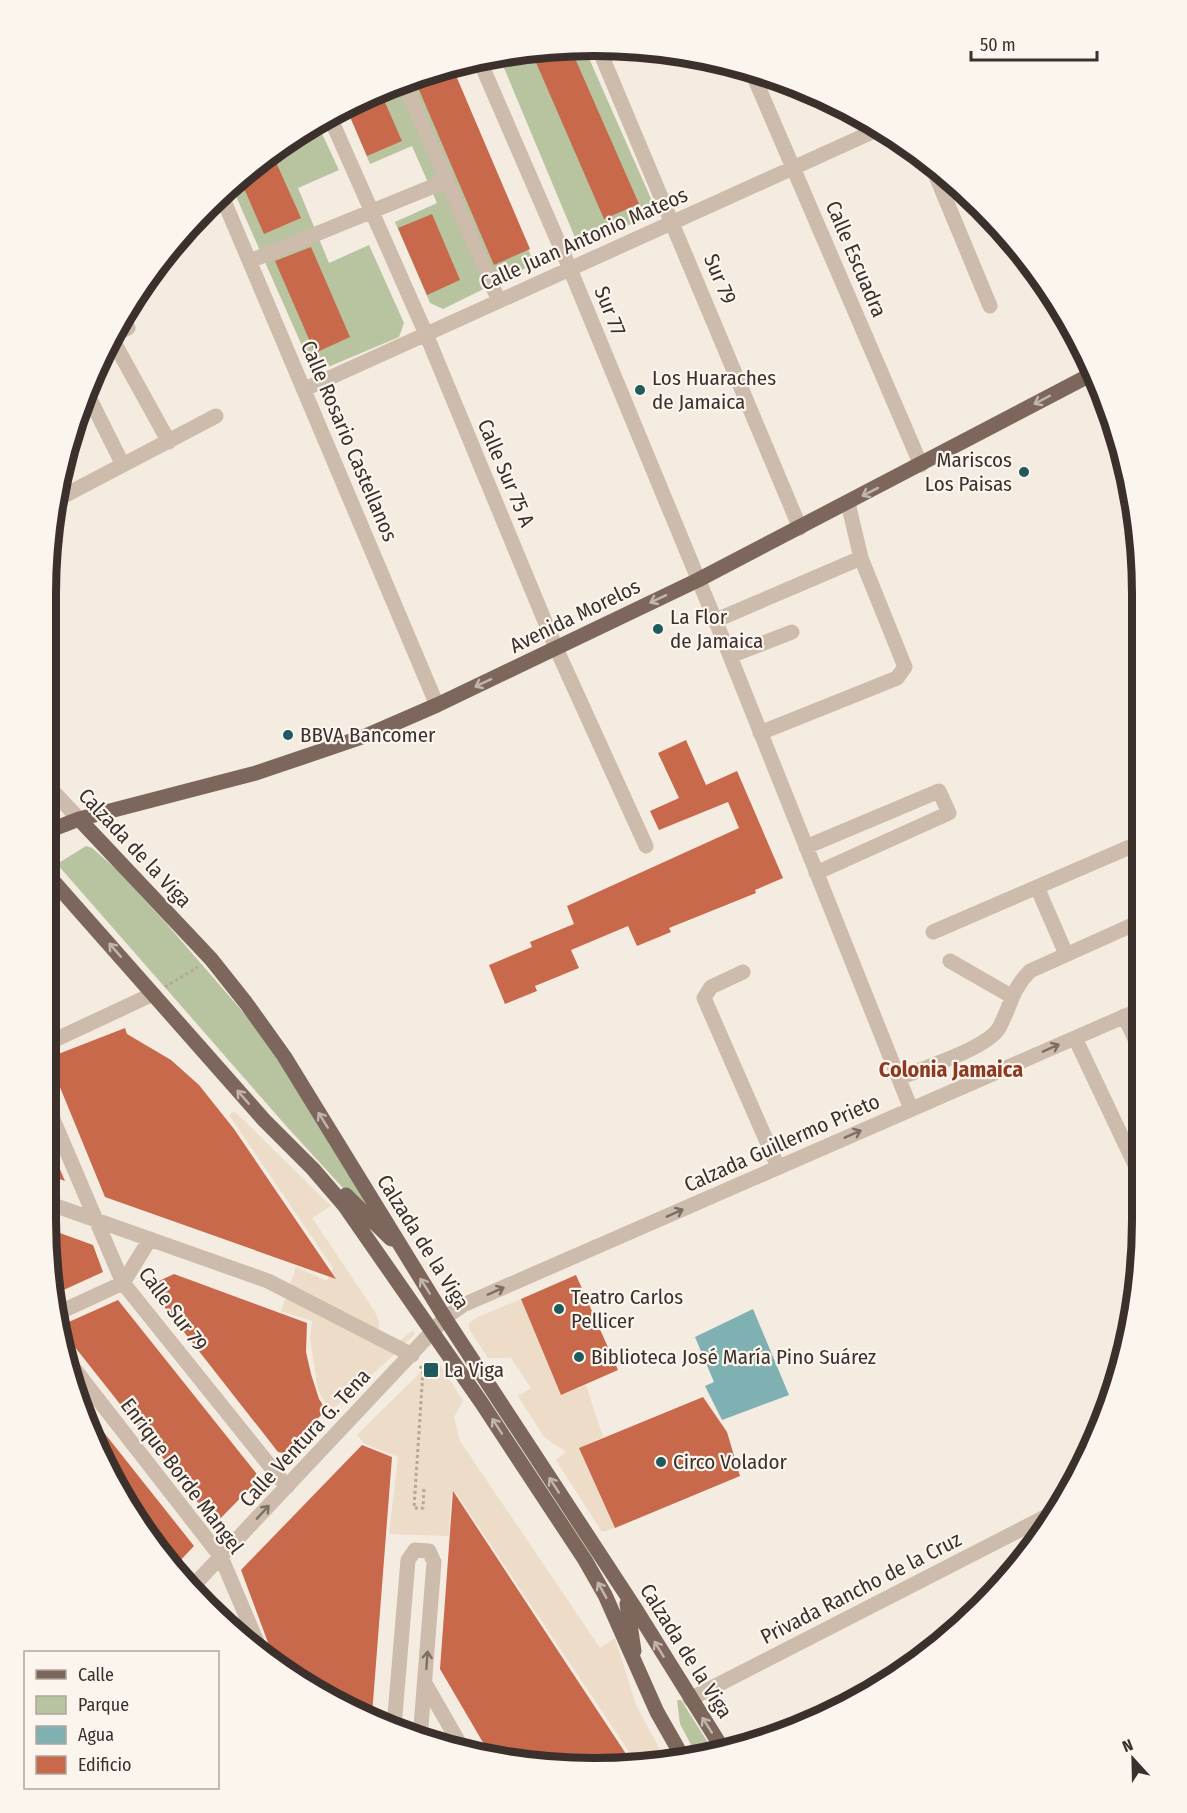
<svg xmlns="http://www.w3.org/2000/svg" width="1187" height="1813" font-family="'Fira Sans Condensed',sans-serif">
<style>
.green{fill:#b8c4a0}
.plaza{fill:#ecdcc8}
.water{fill:#7fb0b2}
.building{fill:#c8694b}
.lines{fill:none;stroke-linecap:round;stroke-linejoin:round}
.path{stroke:#b9a596;stroke-width:3;stroke-dasharray:3 3;stroke-linecap:butt}
.minor{stroke:#cdbbac;stroke-width:15}
.major{stroke:#7d675c;stroke-width:15}
.oneway{stroke:#c2b5ac}
.oneway2{stroke:#7d6f65}
.poi-dot{fill:#1f5a5e;stroke:#fbf5ee;stroke-width:2}
.labels{text-anchor:middle;stroke-width:4.5;stroke-linejoin:round;paint-order:stroke}
.street-label{font-size:21px;fill:#3b302b;stroke:#fbf5ee}
.poi-label{font-size:21px;fill:#3b302b;stroke:#fbf5ee;text-anchor:start}
.neighbourhood-label{font-size:22px;font-weight:bold;fill:#8c3b22;stroke:#fbf5ee}
.rim{fill:none;stroke:#3b302b;stroke-width:8}
</style>
<rect width="100%" height="100%" fill="#f4ebe1"/>
<path class="green" d="M557 46 584 47 652 201 651 215 589 243 576 240 499 56Z
M451 64 531 256 528 267 443 309 430 303 395 222 437 203 412 146 370 164 345 105Z
M317 123 339 170 298 188 329 263 369 245 404 323 399 337 321 370 310 364 231 185 259 159Z
M86 846 92 848 115 868 165 922 269 1042 368 1202 365 1207 343 1188 288 1128 57 864Z
M677 1700H681L714 1752 696 1754 680 1724Z"/>
<path class="plaza" d="M234 1111 331 1206 312 1218 375 1312 379 1323 378 1335 397 1343 413 1330 415 1334 395 1354 330 1411 318 1390 310 1339 312 1321 281 1311 296 1267 327 1281 333 1268 229 1115Z
M521 1299 561 1395 586 1385 603 1437 580 1448 615 1528 602 1532 556 1460 566 1452 544 1437 518 1396 531 1388 511 1358H488L469 1329V1323L478 1317Z
M432 1361 439 1363 463 1401 454 1417 460 1441 600 1648 615 1638 636 1705 665 1759 636 1762 456 1493 451 1496 449 1536 389 1534 398 1457 365 1444 357 1435Z"/>
<path class="water" d="M753 1309 789 1395 722 1420 705 1386 714 1382 695 1337Z"/>
<path class="building" d="M557 46 570 47 639 204 604 219 531 51Z
M451 64 530 249 494 265 414 78Z
M380 91 402 141 367 156 345 105Z
M271 151 301 218 264 234 239 177Z
M432 214 460 280 427 295 398 228Z
M311 247 350 337 315 353 275 261Z
M686 740 706 785 737 771 783 878 755 890 756 893 669 928 671 932 637 946 628 926 571 950 579 968 535 986 537 991 505 1004 489 965 532 947 530 942 574 924 567 906 739 828 728 802 659 830 650 811 679 798 658 753Z
M125 1028 127 1034 171 1060 199 1085 234 1129 336 1279 105 1197 48 1058Z
M46 1137 65 1181 45 1174Z
M46 1228 93 1245 103 1272 57 1293Z
M174 1274 307 1323 306 1352 311 1374 319 1399 326 1410 284 1453 278 1452 148 1286Z
M576 1275 618 1370 561 1395 521 1299Z
M118 1300 260 1478 215 1524 63 1332 62 1325Z
M703 1397 727 1432 740 1476 615 1528 579 1448Z
M90 1415 194 1546 176 1565 138 1525 85 1419Z
M362 1445 392 1457 372 1715 276 1664 241 1570Z
M453 1491 562 1657 632 1763 593 1768 488 1751 440 1669Z"/>
<g class="lines">
<path class="path" d="M165 987 198 967
M420 1366 423 1371 414 1508H423L424 1488"/>
<path class="minor" d="M598 47 800 528
M479 59 570 269 730 656 911 1109
M751 70 921 465
M404 82 499 301
M329 115 426 334 556 648 646 846
M931 164 990 306
M221 194 437 705
M250 261 446 181
M111 336 128 328
M111 337 169 442
M305 389 881 128
M88 395 123 465
M56 500 216 416
M714 621 861 558
M730 656 792 632
M760 733 897 678 905 667 861 558 848 503
M48 786 79 819
M806 847 939 791 949 813 816 873
M1037 887 1066 954
M933 932 1139 843
M950 961 1011 996
M743 972 711 987 704 998 778 1167
M1124 1016 1138 1045
M1075 1038 1138 1171
M46 1044 153 994
M899 1078C923 1068 986 1049 999 1028 1011 1006 1011 990 1030 971L1139 922
M46 1103 123 1283 287 1487
M45 1202 268 1281 412 1355
M60 1312 123 1283 150 1239
M69 1362 221 1557 263 1656
M194 1585 445 1318 463 1305 1139 1010
M426 1685 461 1746
M690 1699 1051 1514
M394 1727 408 1560 415 1550 429 1551 434 1562 420 1739"/>
<path class="major" d="M79 819 211 959 246 1003 284 1056 445 1318 633 1605 724 1751
M48 831 79 819 256 773 368 735 437 705 698 580 1094 373
M47 874 264 1120 313 1169 344 1205 481 1402 585 1560 605 1595 657 1712 682 1756
M346 1195 391 1239
M627 1604 634 1651"/>
</g>
<defs><path id="oneway-shaft" d="M-6 0H5M1.5-3L5.5 0L1.5 3" fill="none" stroke-width="1.6" stroke-linecap="round" stroke-linejoin="round" transform="scale(1.5)"/></defs>
<g class="oneway">
<use href="#oneway-shaft" transform="translate(1042 400) rotate(152)"/>
<use href="#oneway-shaft" transform="translate(870 492) rotate(153)"/>
<use href="#oneway-shaft" transform="translate(658 599) rotate(155)"/>
<use href="#oneway-shaft" transform="translate(483 683) rotate(155)"/>
<use href="#oneway-shaft" transform="translate(115 950) rotate(-131)"/>
<use href="#oneway-shaft" transform="translate(243 1097) rotate(-131)"/>
<use href="#oneway-shaft" transform="translate(323 1120) rotate(-122)"/>
<use href="#oneway-shaft" transform="translate(425 1286) rotate(-122)"/>
<use href="#oneway-shaft" transform="translate(497 1426) rotate(-123)"/>
<use href="#oneway-shaft" transform="translate(554 1485) rotate(-123)"/>
<use href="#oneway-shaft" transform="translate(602 1590) rotate(-119)"/>
<use href="#oneway-shaft" transform="translate(659 1649) rotate(-121)"/>
<use href="#oneway-shaft" transform="translate(707 1725) rotate(-123)"/>
</g>
<g class="oneway2">
<use href="#oneway-shaft" transform="translate(1051 1048) rotate(-24)"/>
<use href="#oneway-shaft" transform="translate(853 1134) rotate(-24)"/>
<use href="#oneway-shaft" transform="translate(675 1213) rotate(-24)"/>
<use href="#oneway-shaft" transform="translate(496 1291) rotate(-24)"/>
<use href="#oneway-shaft" transform="translate(263 1512) rotate(-47)"/>
<use href="#oneway-shaft" transform="translate(427 1660) rotate(-86)"/>
</g>
<g class="poi-dot">
<circle cx="640" cy="390" r="6"/>
<circle cx="1024" cy="472" r="6"/>
<circle cx="658" cy="629" r="6"/>
<circle cx="288" cy="735" r="6"/>
<circle cx="559" cy="1309" r="6"/>
<circle cx="579" cy="1357" r="6"/>
<rect x="423" y="1362" width="16" height="16" rx="3"/>
<circle cx="661" cy="1462" r="6"/>
</g>
<g class="labels">
<g class="street-label">
<text transform="translate(584 239) rotate(-24)" y="7">Calle Juan Antonio Mateos</text>
<text transform="translate(856 259) rotate(67)" y="7">Calle Escuadra</text>
<text transform="translate(720 279) rotate(67)" y="7">Sur 79</text>
<text transform="translate(610 311) rotate(68)" y="7">Sur 77</text>
<text transform="translate(349 441) rotate(67)" y="7">Calle Rosario Castellanos</text>
<text transform="translate(506 473) rotate(67)" y="7">Calle Sur 75 A</text>
<text transform="translate(575 616) rotate(-26)" y="7">Avenida Morelos</text>
<text transform="translate(135 848) rotate(47)" y="7">Calzada de la Viga</text>
<text transform="translate(782 1143) rotate(-24)" y="7">Calzada Guillermo Prieto</text>
<text transform="translate(423 1242) rotate(58)" y="7">Calzada de la Viga</text>
<text transform="translate(173 1309) rotate(53)" y="7">Calle Sur 79</text>
<text transform="translate(305 1438) rotate(-47)" y="7">Calle Ventura G. Tena</text>
<text transform="translate(182 1476) rotate(53)" y="7">Enrique Borde Mangel</text>
<text transform="translate(861 1588) rotate(-27)" y="7">Privada Rancho de la Cruz</text>
<text transform="translate(686 1651) rotate(58)" y="7">Calzada de la Viga</text>
</g>
<g class="poi-label">
<text x="652" y="385">Los Huaraches<tspan x="652" dy="24">de Jamaica</tspan></text>
<text x="1012" y="467" text-anchor="end">Mariscos<tspan x="1012" dy="24">Los Paisas</tspan></text>
<text x="670" y="624">La Flor<tspan x="670" dy="24">de Jamaica</tspan></text>
<text x="300" y="742">BBVA Bancomer</text>
<text x="571" y="1304">Teatro Carlos<tspan x="571" dy="24">Pellicer</tspan></text>
<text x="591" y="1364">Biblioteca José María Pino Suárez</text>
<text x="444" y="1377">La Viga</text>
<text x="673" y="1469">Circo Volador</text>
</g>
<g class="neighbourhood-label">
<text x="951" y="1077">Colonia Jamaica</text>
</g>
</g>
<path d="M0 0H1187V1813H0ZM594 56H594A538 538 0 0 1 1132 594V1220A538 538 0 0 1 594 1758H594A538 538 0 0 1 56 1220V594A538 538 0 0 1 594 56Z" fill="#fbf5ee" fill-rule="evenodd"/>
<path class="rim" d="M594 56H594A538 538 0 0 1 1132 594V1220A538 538 0 0 1 594 1758H594A538 538 0 0 1 56 1220V594A538 538 0 0 1 594 56Z"/>
<rect x="24" y="1651" width="195" height="138" fill="#fbf5ee" stroke="#aea6a0" stroke-width="1.5"/>
<rect x="36" y="1670" width="30" height="9" fill="#7d675c" stroke="#aea6a0" stroke-width="1.5"/>
<text x="78" y="1681" font-size="18" fill="#3b302b">Calle</text>
<rect x="36" y="1696" width="30" height="18" fill="#b8c4a0" stroke="#aea6a0" stroke-width="1.5"/>
<text x="78" y="1711" font-size="18" fill="#3b302b">Parque</text>
<rect x="36" y="1726" width="30" height="18" fill="#7fb0b2" stroke="#aea6a0" stroke-width="1.5"/>
<text x="78" y="1741" font-size="18" fill="#3b302b">Agua</text>
<rect x="36" y="1756" width="30" height="18" fill="#c8694b" stroke="#aea6a0" stroke-width="1.5"/>
<text x="78" y="1771" font-size="18" fill="#3b302b">Edificio</text>
<g transform="translate(1133 1759) rotate(338)" stroke="#fbf5ee" stroke-width="4.5" paint-order="stroke">
<path d="M0-4.5L10 22L0 15L-10 22Z" fill="#3b302b"/>
<text y="-9" font-size="16" font-weight="bold" text-anchor="middle" fill="#3b302b">N</text>
</g>
<path d="M971 51v9h126v-9" fill="none" stroke="#3b302b" stroke-width="3"/>
<text x="980" y="51" font-size="18" fill="#3b302b" stroke="#fbf5ee" stroke-width="4.5" paint-order="stroke">50 m</text>
</svg>
